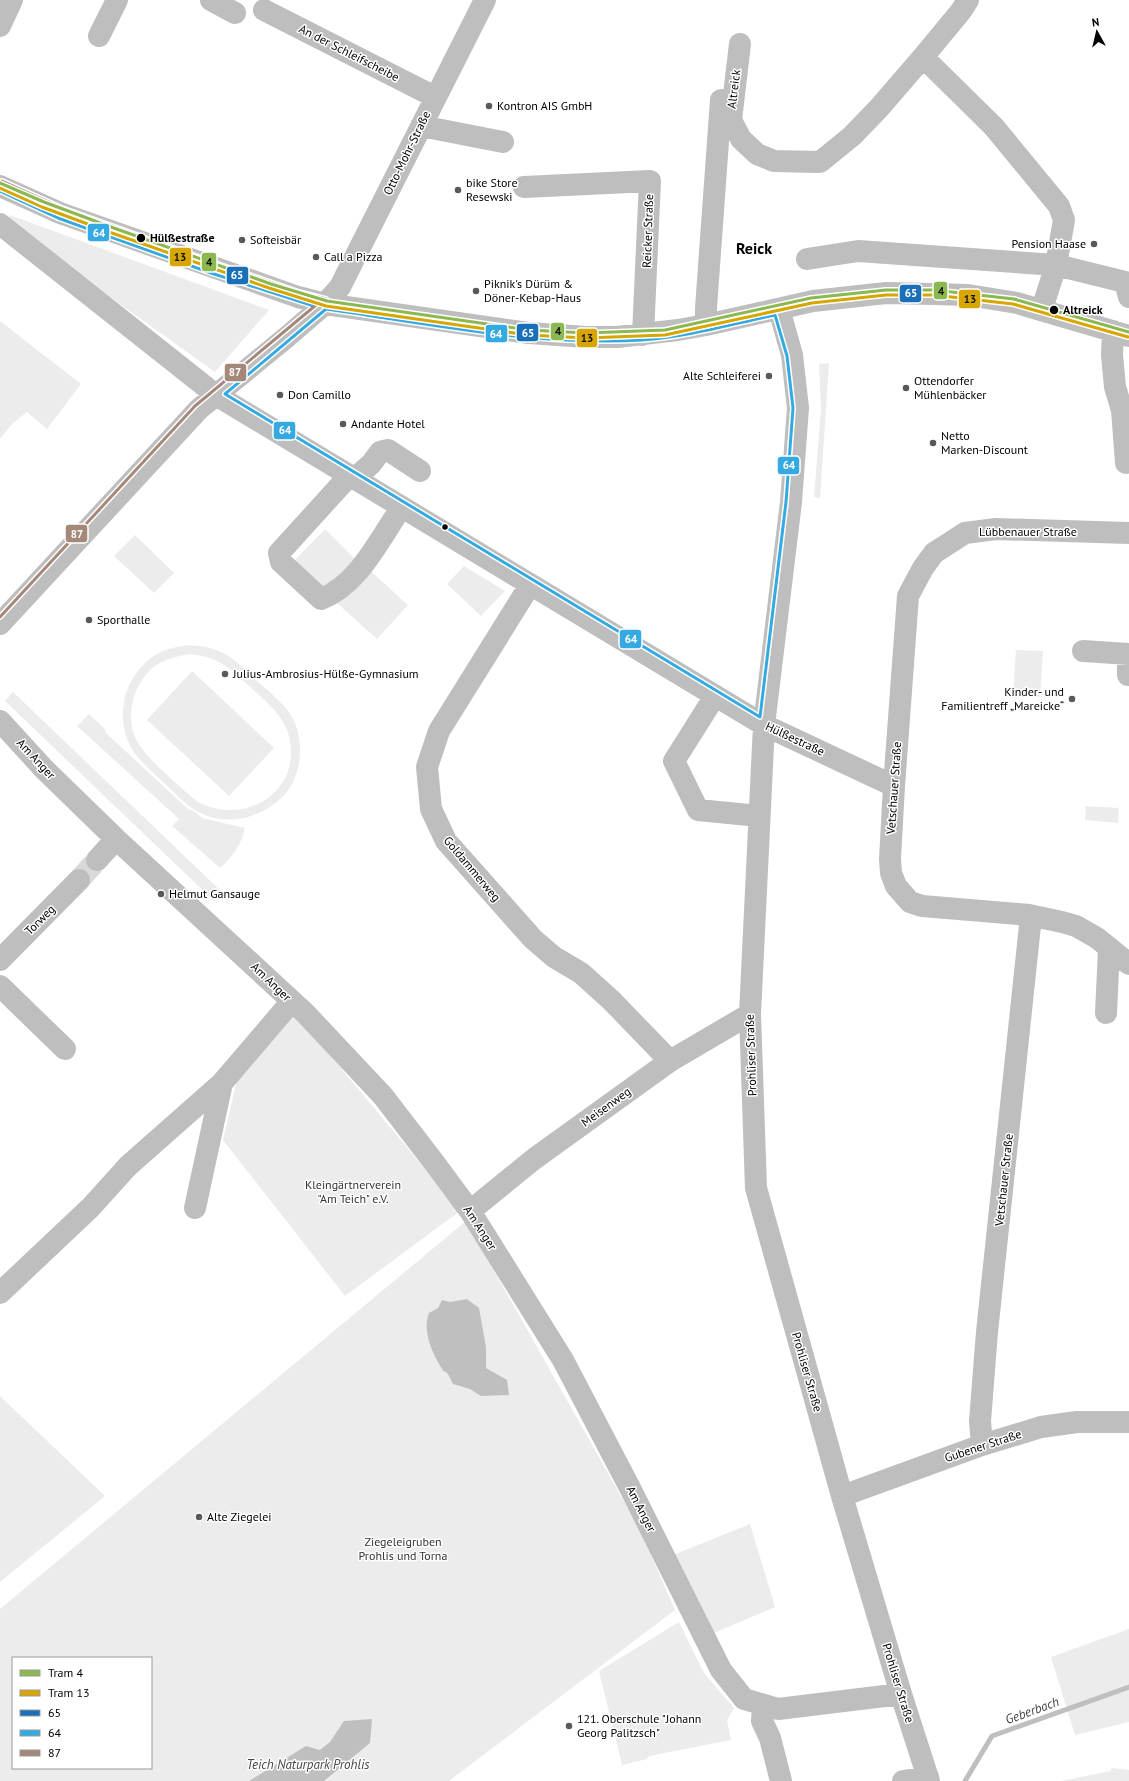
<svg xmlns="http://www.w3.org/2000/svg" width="1129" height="1781" font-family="'PT Sans',sans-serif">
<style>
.green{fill:#ececec;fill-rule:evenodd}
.water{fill:#bfbfbf}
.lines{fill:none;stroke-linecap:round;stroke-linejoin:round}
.stream{stroke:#bfbfbf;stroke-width:5}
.minor-tunnel{stroke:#d9d9d9;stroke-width:22;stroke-dasharray:22 11;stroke-linecap:butt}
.minor{stroke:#bebebe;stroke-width:22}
.bus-1-casing{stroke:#fff;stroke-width:6}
.bus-2-casing{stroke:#fff;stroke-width:6}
.bus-3-casing{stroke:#fff;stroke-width:6}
.bus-1{stroke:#1a70b8;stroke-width:3}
.bus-2{stroke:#35a9e1;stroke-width:3}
.bus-3{stroke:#a4897a;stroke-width:3}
.tram-1-casing{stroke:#fff;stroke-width:6}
.tram-2-casing{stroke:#fff;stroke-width:6}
.tram-1{stroke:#8bb851;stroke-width:3}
.tram-2{stroke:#d7a600;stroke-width:3}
.poi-dot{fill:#595959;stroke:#fff;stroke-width:1.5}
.stop-dot{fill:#000;stroke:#fff;stroke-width:1.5}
.labels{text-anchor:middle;stroke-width:3;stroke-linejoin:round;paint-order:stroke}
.street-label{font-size:12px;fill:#000;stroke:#fff}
.poi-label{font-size:12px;fill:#000;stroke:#fff;text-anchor:start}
.stop-label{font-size:12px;font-weight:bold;fill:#000;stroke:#fff;text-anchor:start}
.park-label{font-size:12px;fill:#333;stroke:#fff}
.water-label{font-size:13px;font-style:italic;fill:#444;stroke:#fff}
.district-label{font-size:16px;font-weight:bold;fill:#000;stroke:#fff}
.line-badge{stroke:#fff;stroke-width:1.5}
.badge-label{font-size:11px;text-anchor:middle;font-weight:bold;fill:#fff}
.pale-badge-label{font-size:11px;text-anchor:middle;font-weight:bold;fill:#111}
</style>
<rect width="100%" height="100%" fill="#fff"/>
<path class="green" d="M10 215 269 310 215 372 5 222Z
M0 321 81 384 47 429 27 412 12 424 0 439Z
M829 363 820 498 814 497 821 409 819 364Z
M325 529 357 561 321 589 293 562Z
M135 535 174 573 154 593 114 556Z
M365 566 408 605 377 639 338 604 337 597Z
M464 566 505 591 481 616 447 584Z
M189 645C200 646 211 647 221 652 234 658 244 669 254 678 267 690 283 702 292 717 306 743 302 782 278 801 253 822 217 827 189 806 181 800 173 791 165 784 154 773 140 762 132 749 112 715 126 668 163 651 171 648 180 646 189 645ZM190 654C218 657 229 667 249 686 264 700 282 713 288 733 305 788 248 828 198 802 183 790 151 762 140 746 123 721 131 685 155 666 165 659 178 656 190 654Z
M1016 650 1043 651 1040 697 1013 695Z
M192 671 274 748 229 796 147 720Z
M13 692 222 892 214 901 5 701Z
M89 714 105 729 106 733 188 809 194 811 202 818 245 828C241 845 233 857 220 868L172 826 179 819 77 726Z
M1086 806 1119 808 1118 823 1085 820Z
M294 1012 460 1211 345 1296 223 1140 242 1059Z
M466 1221 640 1530 675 1610 449 1781H0V1609ZM13 1658H151V1768H13Z
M0 1396 105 1496 0 1582Z
M750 1524 775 1607 709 1635 673 1555Z
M679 1622 704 1673 734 1708 727 1720 731 1740 649 1756 647 1759 622 1765 599 1671Z
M1129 1629V1722L1075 1735 1051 1657Z
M1112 1768 1129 1770V1781H1062L1110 1771Z"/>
<path class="water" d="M467 1299 479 1308 486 1347V1368L507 1380 509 1395 481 1396 470 1389 453 1384C451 1380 449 1375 447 1373 442 1369 445 1374 442 1369 432 1353 422 1331 429 1313L438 1308 442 1300 450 1302Z
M372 1719 370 1743 324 1781H249L306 1746 320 1750 330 1742 344 1721Z"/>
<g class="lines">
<path class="stream" d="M965 1781 992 1736 1129 1687"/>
<path class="minor-tunnel" d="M79 880 97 860"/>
<path class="minor" d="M211 0 235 13
M264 10 435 97
M0 26 12 0
M99 36 117 0
M740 44 731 120 741 139 757 154 774 161 820 162 852 136 879 108 923 57 994 127 1059 206 1064 220 1056 265 1042 309
M923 57 961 11 968 0
M421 126 503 142
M0 186 60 213 298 297 325 304 529 333 586 337H617L678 330 706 325 813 301 886 293 933 294 968 295 1017 303 1129 336
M524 187 650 181 643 335
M0 224 216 395 764 725 894 786
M807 259 858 251 1056 265 1125 282 1129 297
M779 309 792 355 798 408 791 502 764 725 750 1014 756 1188 842 1496 901 1694 929 1781
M706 325V308L721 100
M1113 331 1112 355 1115 387 1122 410 1126 463
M349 476 279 553 281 562 321 599C359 584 379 540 401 508
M354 479 371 464 380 452 388 450 420 471
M1129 533 996 529 965 533 934 553 923 568 908 596 894 786 890 859 891 873 896 886 910 902 922 906 1029 915 1062 922 1076 926 1097 938 1129 964
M530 585 439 731 427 767 431 809 446 841 533 939 554 957 581 973 611 1000 670 1061
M0 624 199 409 288 336 325 304 340 287 485 0
M1083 651 1129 654
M1128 675V654
M715 696 674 761 698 810 759 816
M0 721 44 769 116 839 305 1013 383 1096 436 1165 470 1211 563 1360 630 1488 721 1670 744 1699 778 1709 901 1694
M97 860 116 839
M0 960 79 880
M0 986 65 1049
M1106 1013 1109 949
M195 1208 222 1083 292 1001
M470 1211 534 1159 670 1061 750 1014
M0 1293 91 1207 128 1166 222 1083
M982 1445 980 1421 987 1332 1031 916
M842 1496 982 1445 1041 1427 1077 1422H1129
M763 1705 762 1721 770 1738 781 1781
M903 1781 928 1777"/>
<defs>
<path id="bus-1" d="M0 186 60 213 298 297 325 304 529 333 586 337H617L706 325 813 301 886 293 968 295 1017 303 1129 336"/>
<path id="bus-2" d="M0 191 58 218 211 273 314 306
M326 309C431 324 536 346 642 340 687 337 732 324 775 315L787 356 793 408 786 502 760 717 225 394Z"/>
<path id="bus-3" d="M2 181 62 208 215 263 299 292 326 299
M0 617 195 406 322 300"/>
</defs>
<use href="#bus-1" class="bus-1-casing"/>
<use href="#bus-2" class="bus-2-casing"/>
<use href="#bus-3" class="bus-3-casing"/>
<use href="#bus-1" class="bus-1"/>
<use href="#bus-2" class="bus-2"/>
<use href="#bus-3" class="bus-3"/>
<defs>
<path id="tram-1" d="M0 183 44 202 111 227 271 284 327 301 529 330 586 333 665 330 811 298 886 290H934L1014 299 1129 332"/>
<path id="tram-2" d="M0 188 42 207 109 232 269 288 326 306 528 335 586 338 665 335 812 303 886 295H934L1013 304 1128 337"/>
</defs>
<use href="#tram-1" class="tram-1-casing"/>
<use href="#tram-2" class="tram-2-casing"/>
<use href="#tram-1" class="tram-1"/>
<use href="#tram-2" class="tram-2"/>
</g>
<g class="poi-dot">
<circle cx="489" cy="106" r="4"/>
<circle cx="458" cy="190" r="4"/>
<circle cx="242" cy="240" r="4"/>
<circle cx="1094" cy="244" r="4"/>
<circle cx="316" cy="257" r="4"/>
<circle cx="476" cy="291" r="4"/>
<circle cx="769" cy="376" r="4"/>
<circle cx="906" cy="388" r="4"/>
<circle cx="280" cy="395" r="4"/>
<circle cx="343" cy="424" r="4"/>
<circle cx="933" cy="443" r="4"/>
<circle cx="89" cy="620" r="4"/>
<circle cx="225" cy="674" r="4"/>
<circle cx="1072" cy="699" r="4"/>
<circle cx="161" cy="894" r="4"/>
<circle cx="199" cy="1517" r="4"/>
<circle cx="569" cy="1726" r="4"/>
</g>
<g class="stop-dot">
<circle cx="141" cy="238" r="5"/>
<circle cx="1054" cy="310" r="5"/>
<circle cx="445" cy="527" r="3.5"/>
</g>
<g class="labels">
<g class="street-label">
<text transform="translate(349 53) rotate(27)" y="4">An der Schleifscheibe</text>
<text transform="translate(734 89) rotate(-83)" y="4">Altreick</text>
<text transform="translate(407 153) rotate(-64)" y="4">Otto-Mohr-Straße</text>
<text transform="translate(648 231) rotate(-88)" y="4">Reicker Straße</text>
<text x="1028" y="536">Lübbenauer Straße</text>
<text transform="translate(795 739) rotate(25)" y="4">Hülßestraße</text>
<text transform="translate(36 759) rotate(47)" y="4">Am Anger</text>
<text transform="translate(894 788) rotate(-86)" y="4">Vetschauer Straße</text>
<text transform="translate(472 869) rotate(50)" y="4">Goldammerweg</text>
<text transform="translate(40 920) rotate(-45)" y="4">Torweg</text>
<text transform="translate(271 982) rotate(44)" y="4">Am Anger</text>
<text transform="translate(751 1055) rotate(-92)" y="4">Prohliser Straße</text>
<text transform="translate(606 1107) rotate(-36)" y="4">Meisenweg</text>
<text transform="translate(1004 1180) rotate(-84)" y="4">Vetschauer Straße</text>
<text transform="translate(480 1228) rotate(57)" y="4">Am Anger</text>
<text transform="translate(807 1372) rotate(74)" y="4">Prohliser Straße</text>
<text transform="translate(983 1446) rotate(-18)" y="4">Gubener Straße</text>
<text transform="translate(641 1509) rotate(63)" y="4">Am Anger</text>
<text transform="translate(898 1683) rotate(73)" y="4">Prohliser Straße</text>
</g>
<g class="poi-label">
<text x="497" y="110">Kontron AIS GmbH</text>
<text x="466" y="187">bike Store<tspan x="466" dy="14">Resewski</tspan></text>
<text x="250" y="244">Softeisbär</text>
<text x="1086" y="248" text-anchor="end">Pension Haase</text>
<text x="324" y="261">Call a Pizza</text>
<text x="484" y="288">Piknik's Dürüm &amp;<tspan x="484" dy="14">Döner-Kebap-Haus</tspan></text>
<text x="761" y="380" text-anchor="end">Alte Schleiferei</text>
<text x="914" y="385">Ottendorfer<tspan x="914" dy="14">Mühlenbäcker</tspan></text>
<text x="288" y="399">Don Camillo</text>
<text x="351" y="428">Andante Hotel</text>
<text x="941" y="440">Netto<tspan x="941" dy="14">Marken-Discount</tspan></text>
<text x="97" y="624">Sporthalle</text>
<text x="233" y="678">Julius-Ambrosius-Hülße-Gymnasium</text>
<text x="1064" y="696" text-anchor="end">Kinder- und<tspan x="1064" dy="14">Familientreff „Mareicke“</tspan></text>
<text x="169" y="898">Helmut Gansauge</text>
<text x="207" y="1521">Alte Ziegelei</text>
<text x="577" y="1723">121. Oberschule "Johann<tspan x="577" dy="14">Georg Palitzsch"</tspan></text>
</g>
<g class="stop-label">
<text x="150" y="242">Hülßestraße</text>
<text x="1063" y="314">Altreick</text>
</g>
<g class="park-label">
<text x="353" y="1189">Kleingärtnerverein<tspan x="353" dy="14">"Am Teich" e.V.</tspan></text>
<text x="403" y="1546">Ziegeleigruben<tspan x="403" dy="14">Prohlis und Torna</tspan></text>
</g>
<g class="water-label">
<text transform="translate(1032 1710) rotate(-20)" y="5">Geberbach</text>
<text x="308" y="1769">Teich Naturpark Prohlis</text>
</g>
<g class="district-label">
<text x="754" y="254">Reick</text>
</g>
</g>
<g class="line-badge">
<rect x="87" y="223" width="23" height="19" rx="4" fill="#35a9e1"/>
<rect x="169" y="247" width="23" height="20" rx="4" fill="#d7a600"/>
<rect x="201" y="252" width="16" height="20" rx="4" fill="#8bb851"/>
<rect x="226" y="266" width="23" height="19" rx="4" fill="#1a70b8"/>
<rect x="933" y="281" width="15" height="19" rx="4" fill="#8bb851"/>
<rect x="899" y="284" width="23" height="19" rx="4" fill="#1a70b8"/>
<rect x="958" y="289" width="23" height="20" rx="4" fill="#d7a600"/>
<rect x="550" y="322" width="15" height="19" rx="4" fill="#8bb851"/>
<rect x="516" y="323" width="23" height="19" rx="4" fill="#1a70b8"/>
<rect x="485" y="324" width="23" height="19" rx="4" fill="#35a9e1"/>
<rect x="576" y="328" width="22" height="20" rx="4" fill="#d7a600"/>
<rect x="224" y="363" width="23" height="19" rx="4" fill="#a4897a"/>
<rect x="273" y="421" width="23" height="19" rx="4" fill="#35a9e1"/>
<rect x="777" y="456" width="23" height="19" rx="4" fill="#35a9e1"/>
<rect x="65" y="524" width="23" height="19" rx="4" fill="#a4897a"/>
<rect x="619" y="629" width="23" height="20" rx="4" fill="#35a9e1"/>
</g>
<g class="badge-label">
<text x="99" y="237">64</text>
<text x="237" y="279">65</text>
<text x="911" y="297">65</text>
<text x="528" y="337">65</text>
<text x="496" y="338">64</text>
<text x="235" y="376">87</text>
<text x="285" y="434">64</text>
<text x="789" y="469">64</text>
<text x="77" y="538">87</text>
<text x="631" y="643">64</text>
</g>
<g class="pale-badge-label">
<text x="180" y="261">13</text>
<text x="209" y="266">4</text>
<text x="941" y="295">4</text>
<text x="970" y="303">13</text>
<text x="558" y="335">4</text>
<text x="587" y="342">13</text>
</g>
<rect x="12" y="1657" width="140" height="112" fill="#ffffff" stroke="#999999"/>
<rect x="20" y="1670" width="20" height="6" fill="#8bb851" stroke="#999999"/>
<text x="48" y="1677" font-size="12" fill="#000000">Tram 4</text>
<rect x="20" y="1690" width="20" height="6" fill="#d7a600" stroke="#999999"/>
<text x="48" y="1697" font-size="12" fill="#000000">Tram 13</text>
<rect x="20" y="1710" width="20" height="6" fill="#1a70b8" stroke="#999999"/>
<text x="48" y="1717" font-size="12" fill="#000000">65</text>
<rect x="20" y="1730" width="20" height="6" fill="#35a9e1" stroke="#999999"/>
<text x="48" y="1737" font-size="12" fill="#000000">64</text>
<rect x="20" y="1750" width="20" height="6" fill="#a4897a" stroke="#999999"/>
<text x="48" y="1757" font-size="12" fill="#000000">87</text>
<g transform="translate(1097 32) rotate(352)" stroke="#ffffff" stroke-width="3" paint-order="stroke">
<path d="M0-3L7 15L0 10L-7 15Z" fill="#000000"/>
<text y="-6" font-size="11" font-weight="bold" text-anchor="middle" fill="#000000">N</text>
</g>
</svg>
